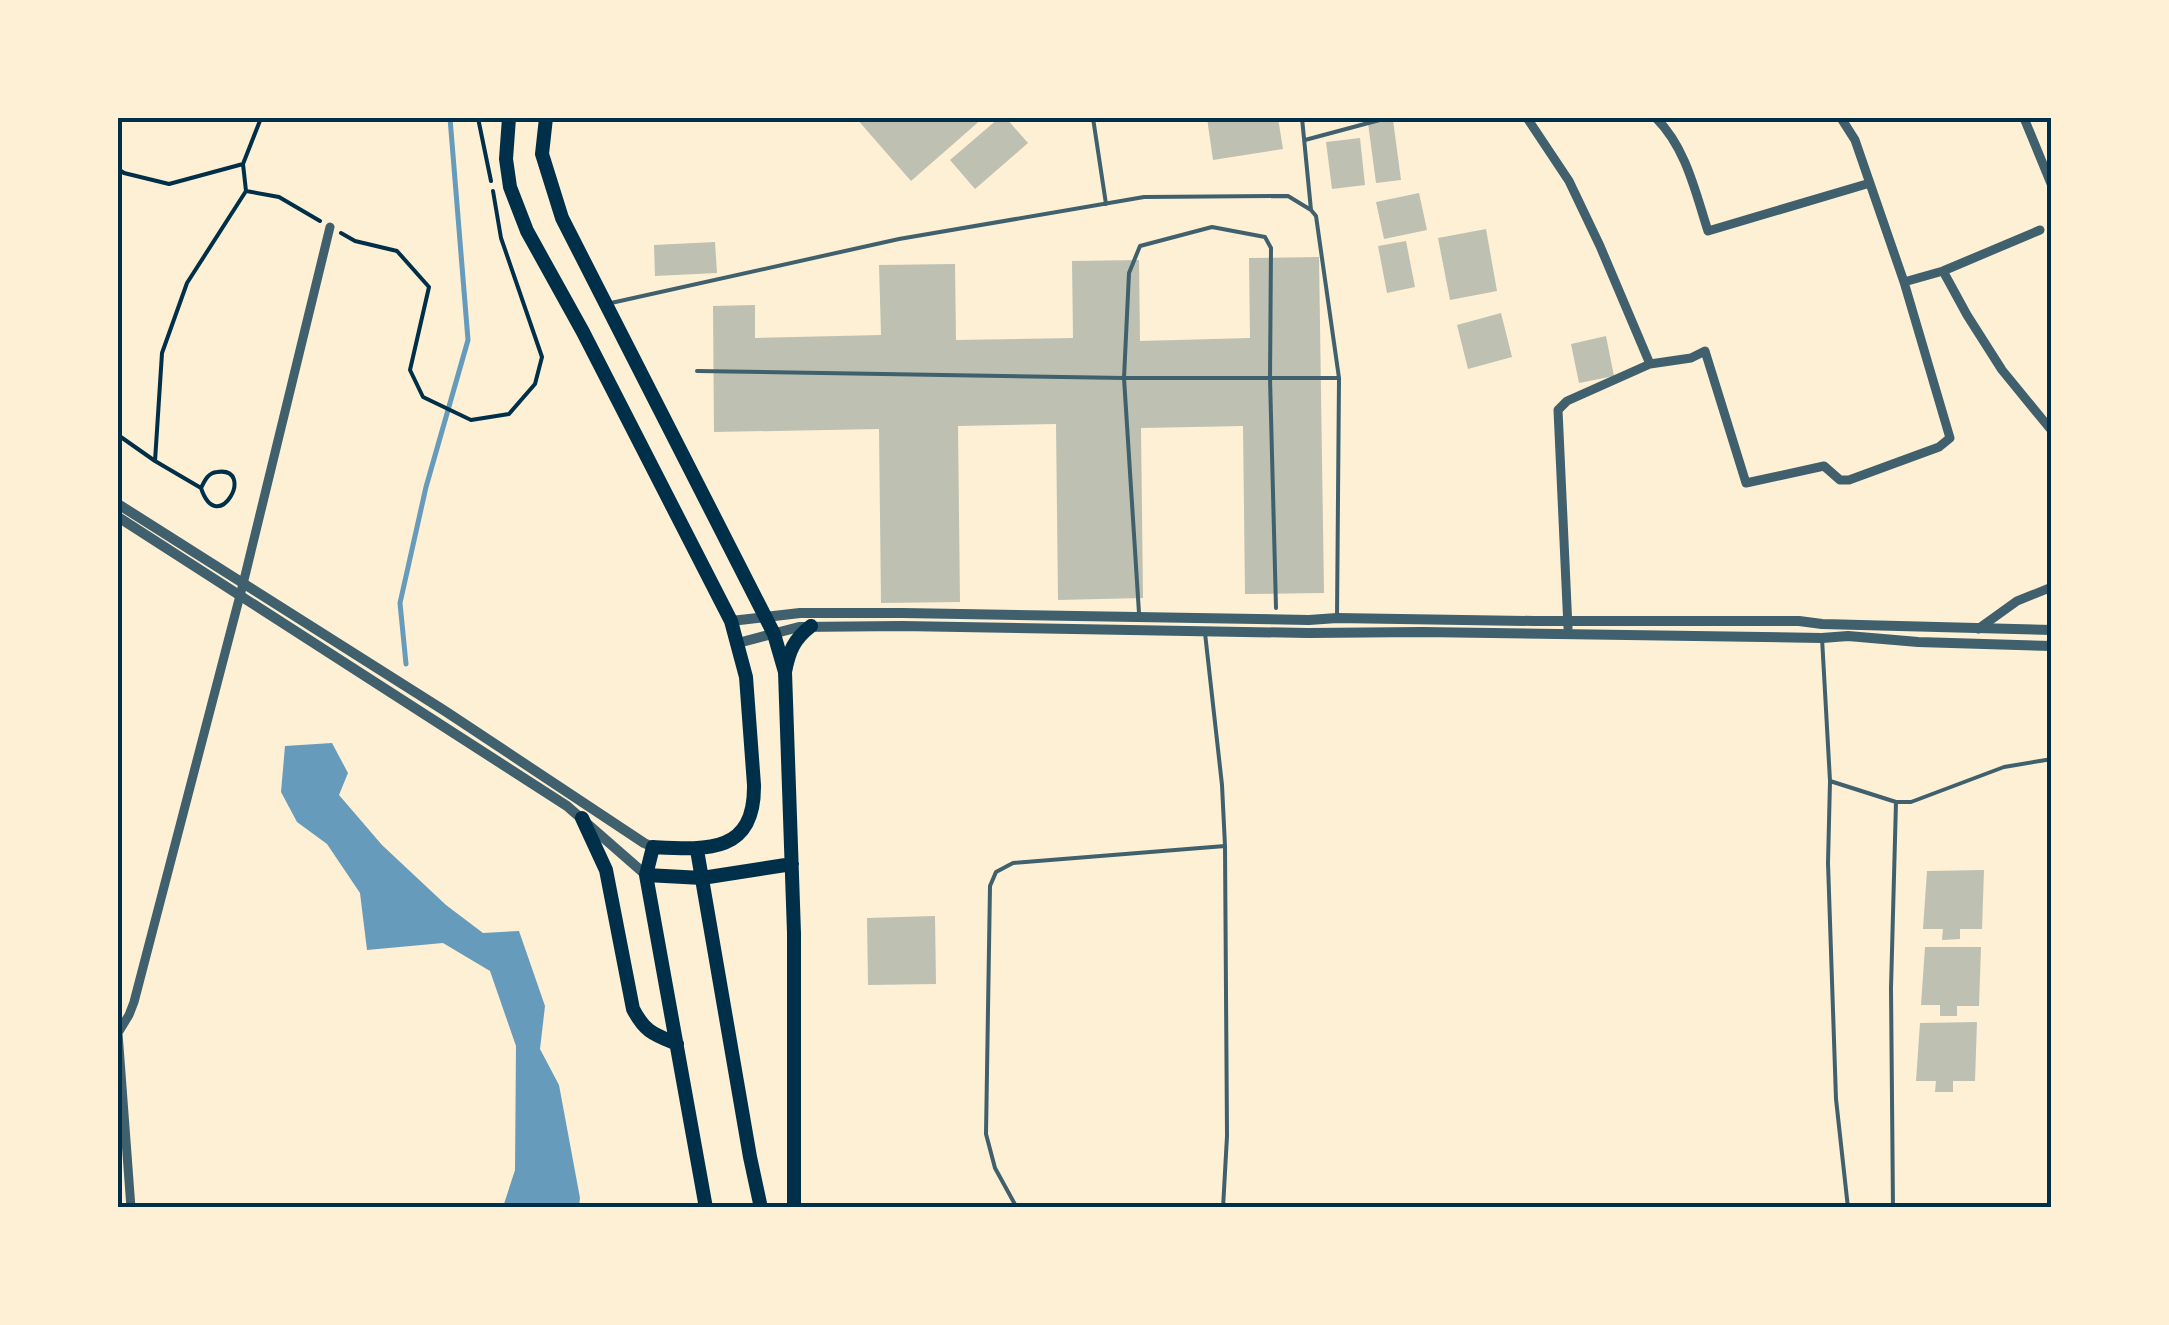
<svg xmlns="http://www.w3.org/2000/svg" width="2169" height="1325" font-family="Ubuntu,sans-serif">
<style>
.water{fill:#669bbc}
.lines{fill:none;stroke-linecap:round;stroke-linejoin:round}
.stream{stroke:#669bbc;stroke-width:5}
.building{fill:#bec0b2}
.path{stroke:#003049;stroke-width:4}
.service{stroke:#3f606c;stroke-width:4}
.minor{stroke:#3f606c;stroke-width:9}
.tertiary{stroke:#3f606c;stroke-width:10}
.primary{stroke:#003049;stroke-width:14}
.neatline{fill:none;stroke:#003049;stroke-width:4}
</style>
<rect width="100%" height="100%" fill="#fdf0d5"/>
<path class="water" d="M332 743 348 773 339 795 382 845 446 905 483 933 519 931 545 1006 540 1049 559 1085 580 1198 579 1207H503L515 1170 516 1046 490 971 443 943 367 950 360 893 327 844 297 822 281 792 285 746Z"/>
<g class="lines">
<path class="stream" d="M406 664 400 603 426 487 468 340 450 118"/>
</g>
<path class="building" d="M856 118H983L911 181Z
M999 118H1006L1028 143 975 189 950 160Z
M1207 118H1278L1283 149 1213 160Z
M1393 120 1401 180 1376 183 1368 123Z
M1360 138 1365 185 1332 189 1326 142Z
M1419 193 1427 230 1384 239 1376 202Z
M1486 229 1497 291 1450 300 1438 238Z
M1406 241 1415 287 1387 293 1378 246Z
M715 242 717 273 655 276 654 245Z
M1319 257 1324 593 1245 594 1243 426 1141 428 1143 598 1058 600 1056 424 958 426 960 602 881 603 879 429 714 432 713 306 755 305V338L881 335 879 265 955 264 956 340 1073 338 1072 261 1139 260 1140 341 1250 338 1249 258Z
M1501 313 1512 357 1468 369 1457 325Z
M1606 336 1614 376 1579 383 1571 344Z
M1984 870 1982 929H1960V939L1942 940 1943 929H1923L1927 871Z
M935 916 936 984 868 985 867 918Z
M1925 947H1981L1979 1006H1957V1016H1940V1005H1921Z
M1977 1022 1975 1081H1953V1092H1935L1936 1081H1916L1920 1023Z"/>
<g class="lines">
<path class="path" d="M478 118 491 181
M243 164 246 191 279 197 320 221
M118 169 124 173 169 184 243 164 261 118
M341 233 355 241 397 251 429 287 410 370 423 397 471 420 509 414 535 384 542 357 501 238 493 191
M118 435 155 461 201 488C218 539 257 466 217 472 208 473 205 480 201 488
M155 461 162 353 187 283 246 191"/>
<path class="service" d="M1093 118 1106 204
M1302 118 1311 210
M1305 140 1387 118
M611 303 899 239 1144 197 1288 196 1311 210 1316 216 1339 378 1337 618
M697 371 1124 378H1339
M1139 613 1124 378 1129 273 1140 246 1212 227 1265 237 1271 248 1270 378 1276 608
M1205 633 1222 785 1225 846 1227 1136 1223 1208
M1822 638 1830 781 1828 863 1836 1099 1848 1208
M1830 781 1896 802H1911L2004 767 2052 759
M1017 1208 995 1168 986 1134 990 886 996 872 1013 863 1225 846
M1893 1208 1891 988 1896 802"/>
<path class="minor" d="M1527 118 1569 181 1600 246 1650 364
M1656 118C1686 148 1695 191 1708 231L1870 183
M2024 118 2052 186
M1943 271 1967 315 2002 370 2052 431
M1904 282 1943 271 2040 230
M1568 628 1558 410 1567 401 1650 364 1691 358 1705 351 1746 483 1824 466 1840 480H1849L1939 447 1950 438 1904 282 1855 140 1841 118
M1978 629 2017 601 2052 587
M131 1208 118 1033 129 1015 134 1002 243 584 330 227"/>
<path class="tertiary" d="M118 504 445 711 644 843 653 847
M118 517 567 806 646 875
M731 621 800 613H903L1309 620 1337 618 1534 621H1799L1822 624 2052 630
M738 643 799 627 902 626 1308 633 1422 632 1822 638 1848 636 1918 642 2052 646"/>
<path class="primary" d="M509 118 506 159 510 187 527 231 583 332 731 621 746 677 754 785C755 854 707 850 653 847L646 875 706 1208
M546 118 542 154 562 218 774 634 785 672
M582 818 606 870 633 1009C645 1032 653 1034 677 1044
M697 850 750 1157 761 1208
M646 875 702 878 792 864
M794 1208V933L785 672C789 651 794 639 811 626"/>
</g>
<rect width="2169" height="1325" fill="none" stroke="#fdf0d5" stroke-width="240"/>
<rect x="120" y="120" width="1929" height="1085" class="neatline"/>
</svg>
